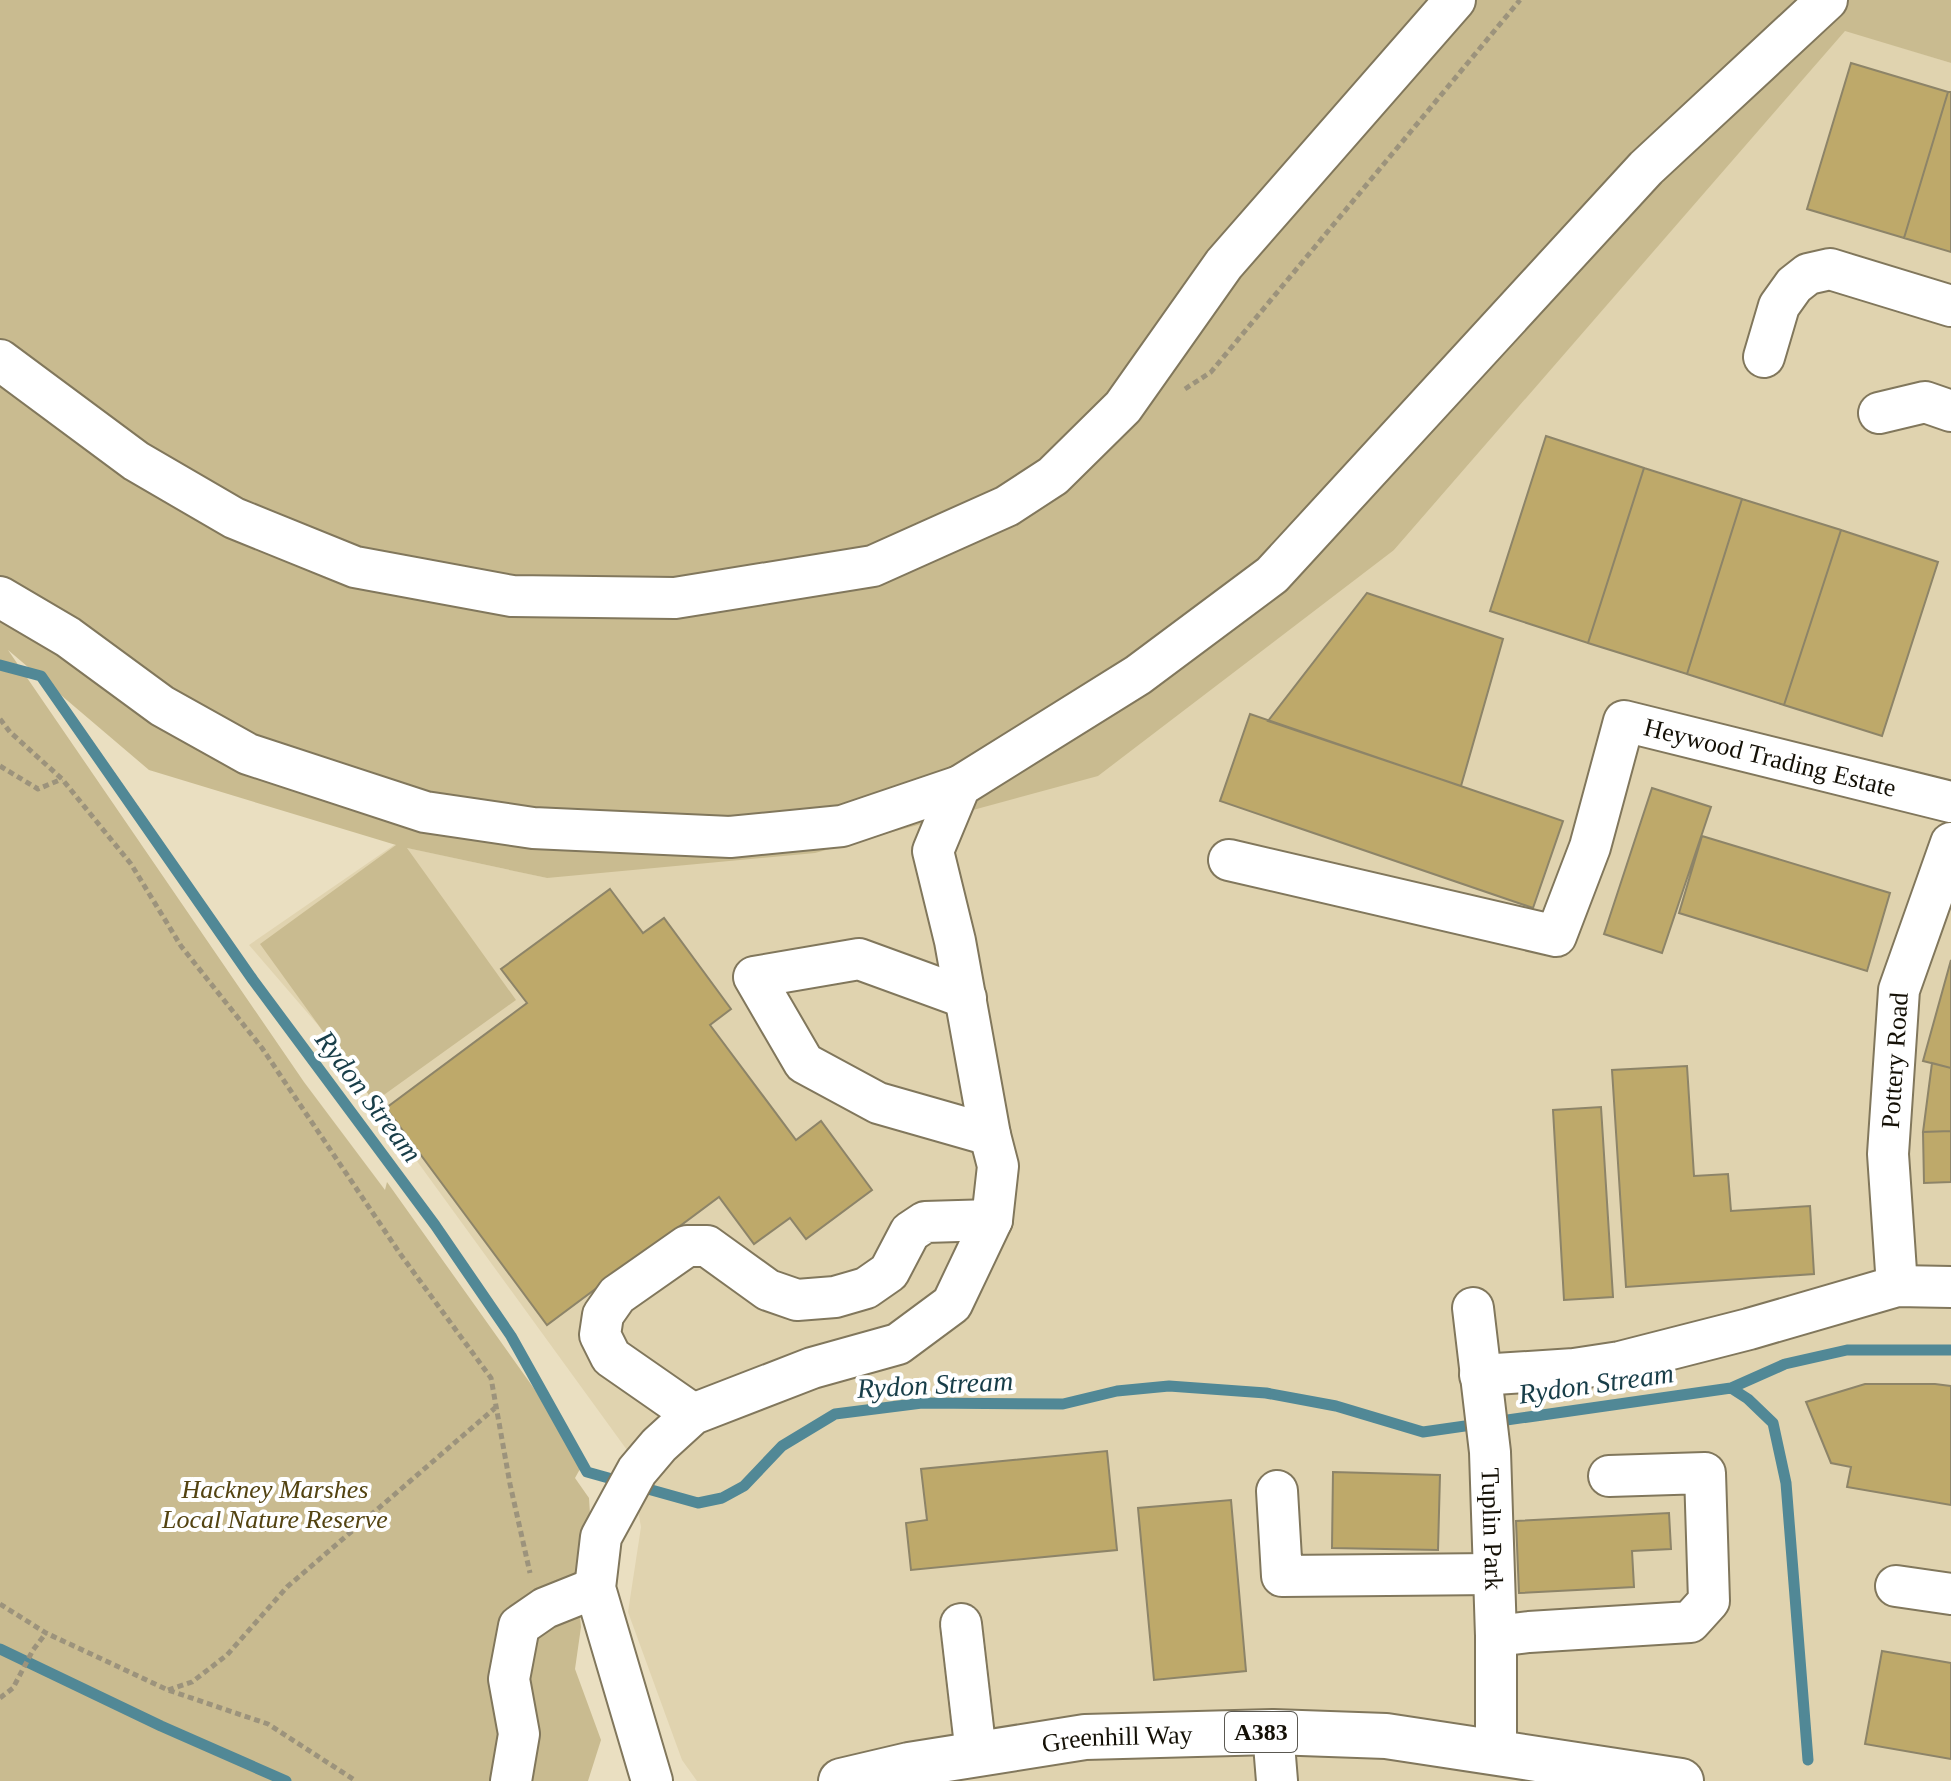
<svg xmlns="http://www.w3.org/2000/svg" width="1951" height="1781" font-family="Georgia,serif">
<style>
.built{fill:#e0d3af}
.green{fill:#c9bb90}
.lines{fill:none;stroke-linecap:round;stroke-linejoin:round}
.stream{stroke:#518896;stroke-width:11}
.building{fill:#bea96a;stroke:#8d8468;stroke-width:2}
.minor-casing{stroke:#81775c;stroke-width:44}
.major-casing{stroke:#81775c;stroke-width:48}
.path{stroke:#9c937c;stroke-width:5;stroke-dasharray:6 4;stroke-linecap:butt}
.minor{stroke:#fff;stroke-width:40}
.major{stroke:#fff;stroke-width:44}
.labels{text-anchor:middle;stroke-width:8;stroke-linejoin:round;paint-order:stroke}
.shield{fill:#fff;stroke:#5a5851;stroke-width:2}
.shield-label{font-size:24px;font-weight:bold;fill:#141006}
.street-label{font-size:26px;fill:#141006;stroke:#fff}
.park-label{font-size:26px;font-style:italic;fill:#534311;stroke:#fff}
.water-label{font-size:28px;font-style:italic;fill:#173d48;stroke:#fff}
</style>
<rect width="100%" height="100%" fill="#eadfc1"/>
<path class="built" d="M1845 30 1951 63V1781H697L682 1760 628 1612 641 1527 627 1450 318 1025 249 945 394 845 547 878 1394 550Z"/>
<path class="green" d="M0 0H1951V63L1845 31 1394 550 1098 776 815 853 547 878 407 848 516 1000 374 1102 260 944 396 845 149 770 8 650 304 1082 385 1190 387 1182 585 1460 575 1478 589 1498 590 1514 576 1570 581 1627 575 1669 601 1740 588 1781H0Z"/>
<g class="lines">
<path class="stream" d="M0 665 41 676 253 980 435 1225 511 1336 587 1472 698 1503 722 1498 744 1486 782 1446 835 1414 922 1403 1063 1404 1117 1391 1169 1386 1266 1393 1336 1406 1423 1432 1731 1388 1748 1399 1773 1423 1786 1483 1808 1760
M1731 1388 1785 1364 1847 1350H1951
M0 1649 161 1726 286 1781"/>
</g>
<path class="building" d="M1851 63 1948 92 1904 238 1807 209Z
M1948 92H1951V252L1904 238Z
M1546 436 1644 468 1588 643 1490 611Z
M1644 468 1742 499 1687 674 1588 643Z
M1742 499 1841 530 1784 705 1687 674Z
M1841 530 1938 562 1882 736 1784 705Z
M1367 593 1503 639 1461 786 1268 721Z
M1250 714 1563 821 1533 908 1220 801Z
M1652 788 1711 807 1662 953 1604 934Z
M1702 836 1890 893 1867 971 1679 913Z
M610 889 643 933 664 918 731 1009 710 1025 796 1140 821 1121 872 1190 806 1239 790 1218 754 1244 719 1197 547 1325 386 1108 527 1003 501 969Z
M1951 960V1068L1923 1061Z
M1932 1063 1951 1068V1131L1923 1132Z
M1687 1066 1694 1176 1728 1174 1731 1211 1810 1206 1814 1274 1626 1287 1612 1070Z
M1601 1107 1613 1297 1564 1300 1553 1110Z
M1951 1131V1182L1924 1183 1923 1132Z
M1865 1384H1935L1951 1386V1505L1847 1487 1851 1467 1831 1463 1806 1402Z
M1107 1451 1117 1550 911 1570 906 1523 927 1520 921 1469Z
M1333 1472 1440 1475 1438 1550 1332 1548Z
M1231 1500 1246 1671 1154 1680 1138 1508Z
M1669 1513 1671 1549 1632 1551 1634 1587 1519 1593 1516 1521Z
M1882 1651 1951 1663V1759L1865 1744Z"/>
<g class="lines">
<defs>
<g id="minor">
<path d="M1764 357 1779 306 1794 285 1808 274 1830 269 1951 306"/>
<path d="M0 360 136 461 234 518 355 567 512 596 675 598 873 566 1007 506 1053 476 1123 407 1224 264 1455 0"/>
<path d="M1879 413 1925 402 1951 411"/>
<path d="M0 597 68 637 162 706 248 754 425 812 533 828 730 837 842 826 960 786"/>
<path id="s1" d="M1229 860 1556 936 1590 847 1624 721 1951 802"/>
<path d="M966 998 859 959 754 977 804 1063 878 1103 990 1135"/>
<path id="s2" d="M1897 1286 1888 1154 1899 990 1951 843"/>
<path id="s3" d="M1473 1308 1490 1452 1496 1636V1751"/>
<path d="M1480 1375 1574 1369 1620 1362 1749 1329 1897 1286 1951 1287"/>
<path d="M693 1414 611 1357 600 1335 603 1315 617 1295 687 1246H707L768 1290 797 1300 835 1297 866 1288 889 1272 910 1232 925 1222 992 1220"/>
<path d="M1277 1491 1282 1576 1493 1574"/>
<path d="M1896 1586 1951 1594"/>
<path d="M961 1624 976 1754"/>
<path d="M1496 1636 1529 1632 1690 1622 1709 1601 1705 1473 1609 1476"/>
<path d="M1273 1732 1277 1781"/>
<path d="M511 1781 519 1734 509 1679 519 1626 545 1608 595 1588"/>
<path d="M652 1781 595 1588 601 1537 637 1471 659 1445 693 1414 812 1368 898 1344 952 1304 992 1220 998 1166 990 1135 955 941 933 851 960 786 1138 675 1272 575 1646 168 1827 0"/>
</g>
<g id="major">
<path id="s4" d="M841 1781 909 1765 1085 1737 1273 1732 1386 1736 1681 1781"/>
</g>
</defs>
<use href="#minor" class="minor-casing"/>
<use href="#major" class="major-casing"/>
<path class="path" d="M1185 389 1211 372 1520 0
M0 719 10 732 62 779 131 864 181 946 262 1048 401 1255 491 1378 510 1484 530 1573
M0 766 38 789 62 779
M0 1604 46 1633 168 1690 268 1724 356 1781
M168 1690 192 1682 227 1655 287 1587 495 1408
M0 1698 13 1688 33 1650 46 1633"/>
<use href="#minor" class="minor"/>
<use href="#major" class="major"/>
</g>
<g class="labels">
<rect class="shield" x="1225" y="1712" width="72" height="40" rx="6"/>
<g class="shield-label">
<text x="1261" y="1740">A383</text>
</g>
<g class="street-label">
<text dy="9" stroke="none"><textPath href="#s1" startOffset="712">Heywood Trading Estate</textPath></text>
<text dy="9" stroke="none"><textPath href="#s2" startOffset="226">Pottery Road</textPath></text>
<text dy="9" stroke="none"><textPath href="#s3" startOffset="222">Tuplin Park</textPath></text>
<text dy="9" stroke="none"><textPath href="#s4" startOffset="280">Greenhill Way</textPath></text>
</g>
<g class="park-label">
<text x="275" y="1498">Hackney Marshes<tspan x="275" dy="30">Local Nature Reserve</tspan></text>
</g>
<g class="water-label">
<text transform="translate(369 1096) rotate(53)" y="10">Rydon Stream</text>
<text transform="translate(1596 1383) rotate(-8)" y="10">Rydon Stream</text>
<text transform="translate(935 1384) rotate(-3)" y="10">Rydon Stream</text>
</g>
</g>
</svg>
